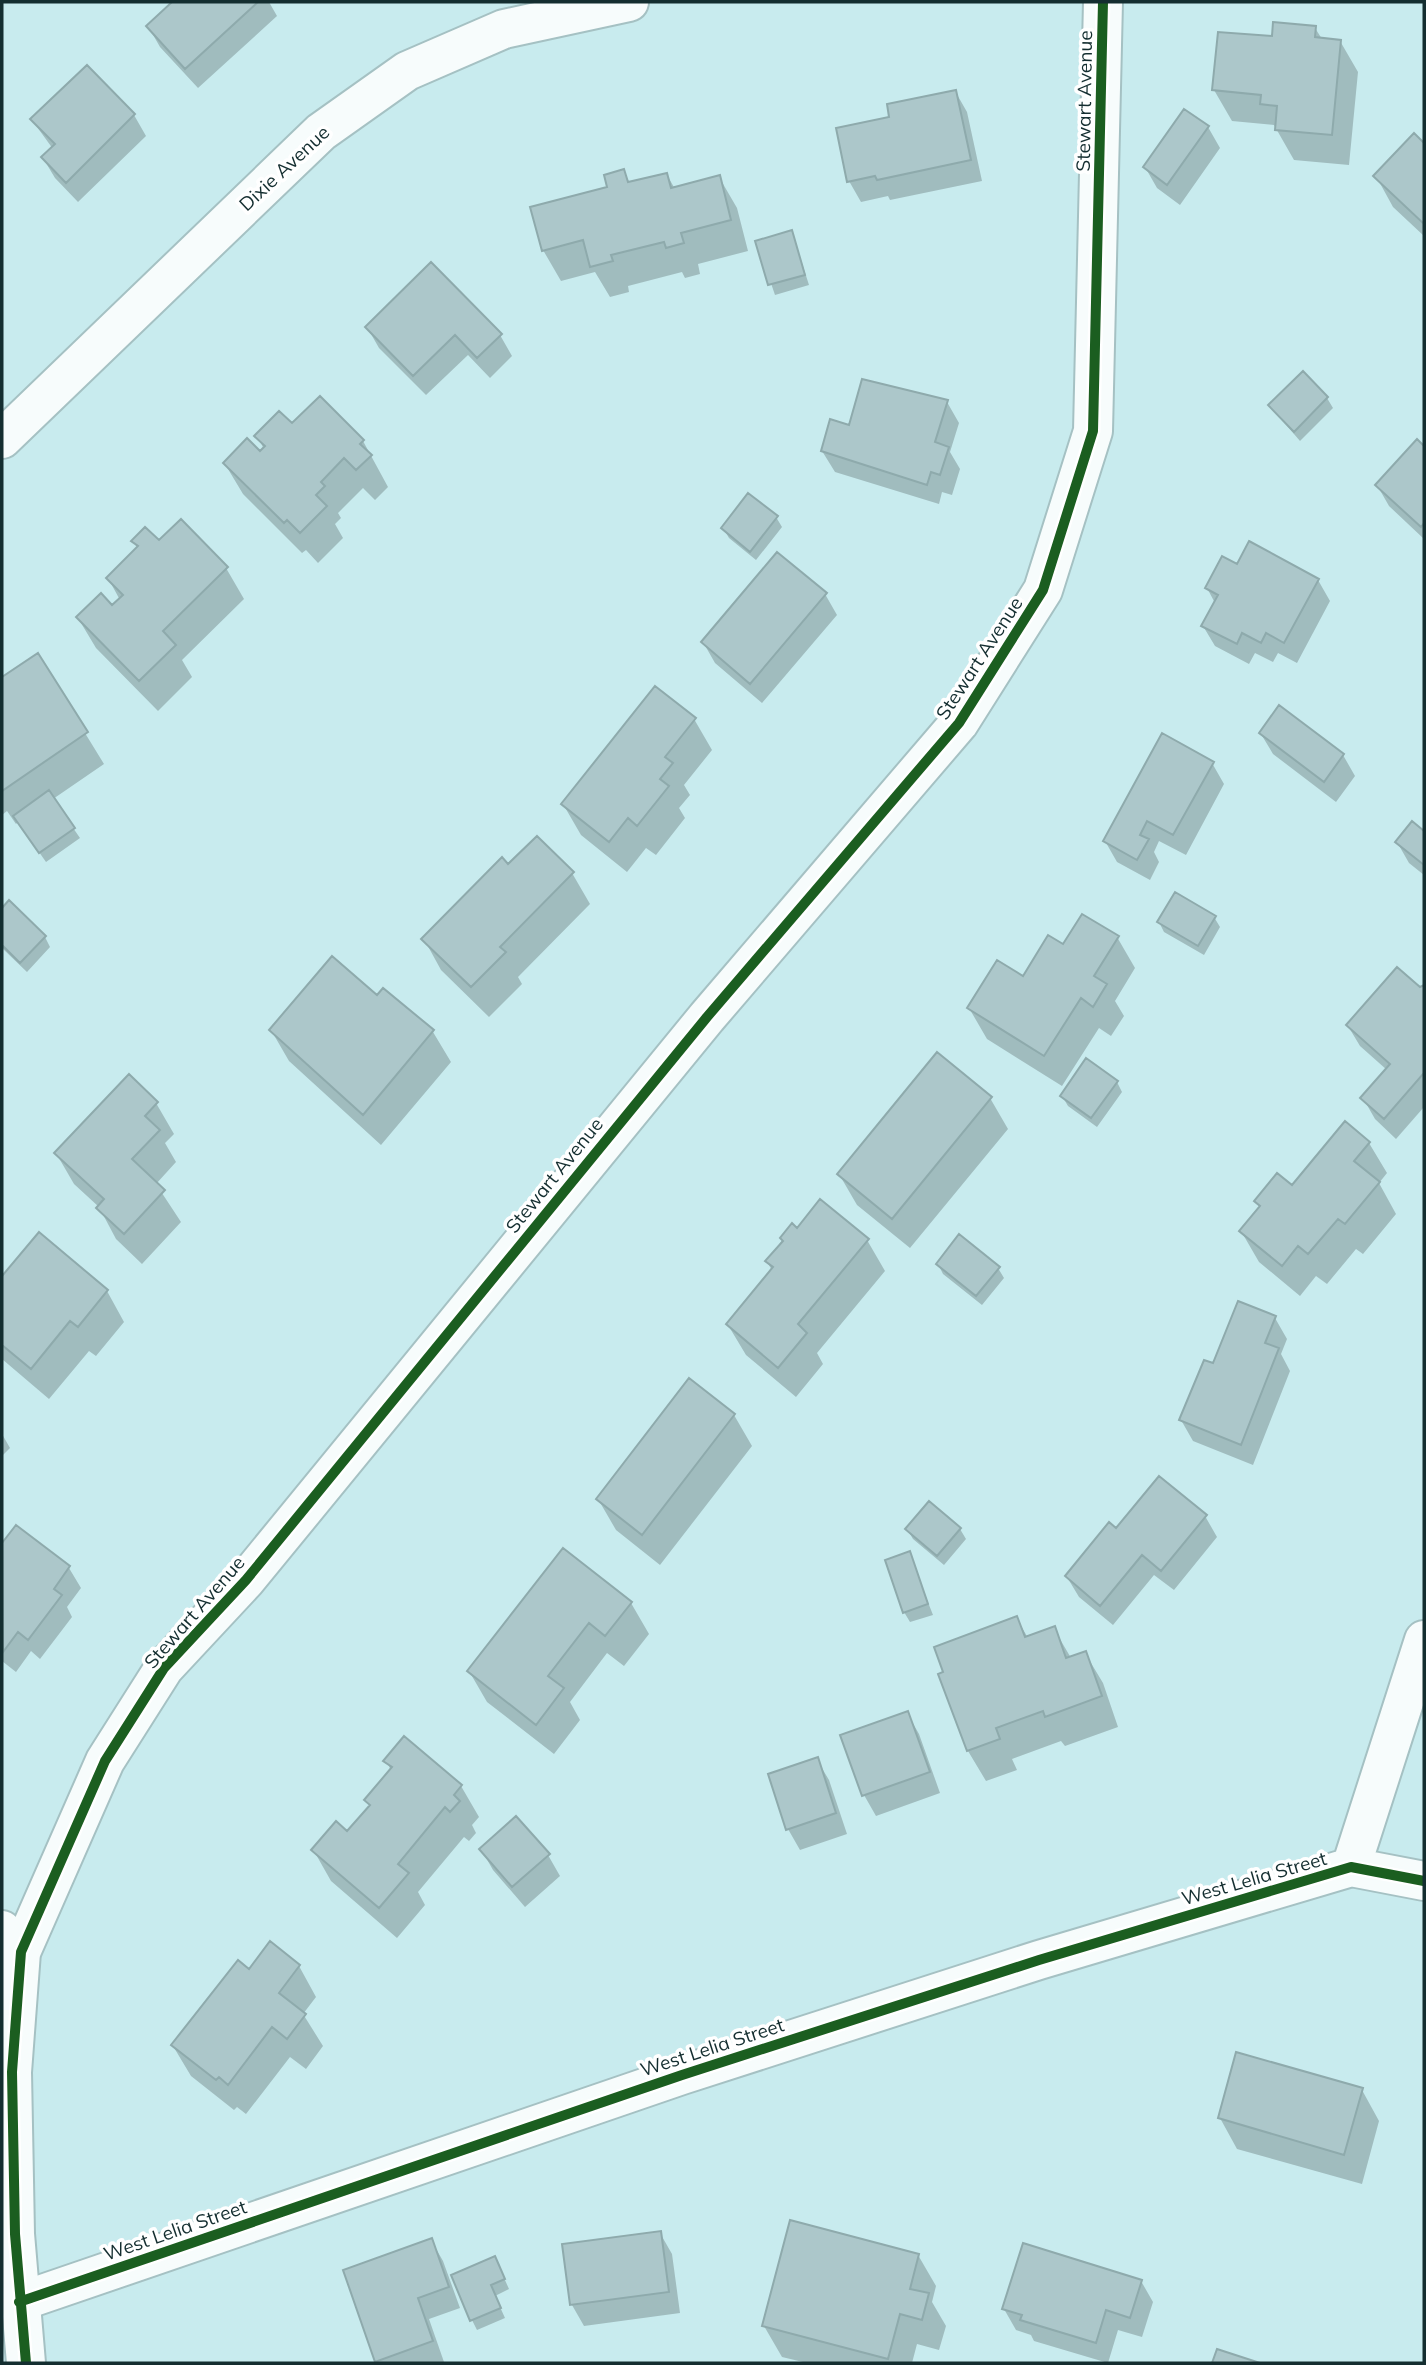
<svg xmlns="http://www.w3.org/2000/svg" width="1426" height="2365" font-family="Mulish,sans-serif">
<style>
.shadow{fill:#0003}
.building{fill:#acc7ca;stroke:#8eaaac;stroke-width:2}
.lines{fill:none;stroke-linecap:round;stroke-linejoin:round}
.minor-casing{stroke:#a5c1c3;stroke-width:42}
.tertiary-casing{stroke:#a5c1c3;stroke-width:42}
.minor{stroke:#f7fcfc;stroke-width:38}
.tertiary{stroke:#f7fcfc;stroke-width:38}
.cycleway-casing{stroke:#fff;stroke-width:15}
.cycleway{stroke:#1b5e20;stroke-width:10}
.labels{text-anchor:middle;stroke-width:7;stroke-linejoin:round;paint-order:stroke}
.street-label{font-size:19px;fill:#142e30;stroke:#fff}
</style>
<rect width="100%" height="100%" fill="#c8ebee"/>
<path class="shadow" d="M175 2H269L277 16 198 88 160 47 148 26Z
M1315 28 1322 39 1340 41 1358 72 1349 165 1294 160 1274 125 1232 121 1214 90 1273 38Z
M87 67 134 115 146 136 78 202 55 178 43 158 53 149 32 120Z
M955 91 967 112 982 181 890 200 888 196 861 202 849 181 891 118Z
M1185 111 1208 127 1220 148 1180 205 1157 188 1145 167Z
M1414 135 1424 145V236L1393 207 1376 176Z
M623 171 630 184 667 175 675 189 719 177 737 208 748 251 698 264 700 274 685 278 682 272 628 286 629 292 610 297 595 272 561 281 543 250Z
M792 232 809 285 775 295 757 242Z
M367 327 500 335 512 356 490 378 468 355 426 395 379 348Z
M895 387 947 402 959 423 950 452 960 469 952 495 942 492 939 504 835 472 822 451Z
M1327 398 1333 408 1300 441 1270 406Z
M292 426 363 441 388 487 375 500 363 488 338 513 341 518 335 524 343 538 318 563 306 550 302 553 243 494 225 464 260 453 264 449 257 436Z
M1417 442 1424 448V539L1389 506 1377 485Z
M776 517 782 527 756 560 729 538 723 528Z
M133 541 159 543 226 568 244 599 182 660 192 677 158 711 96 648 78 618 112 608 120 600 108 578 138 549Z
M1237 566 1318 580 1330 601 1297 663 1278 653 1273 662 1255 653 1249 664 1215 646 1203 626 1215 603 1207 588Z
M825 594 837 615 762 703 715 663 703 642Z
M37 655 104 764 53 799 80 838 46 862 18 822 16 824 7 811 2 815V682Z
M694 719 712 750 684 785 690 795 679 808 685 818 656 855 646 848 627 872 581 835 563 804Z
M1261 734 1343 755 1355 776 1336 802 1273 754Z
M1212 763 1224 784 1186 855 1159 841 1154 852 1159 862 1150 880 1117 862 1105 841Z
M1412 823 1424 834V875L1409 863 1397 842Z
M508 867 572 873 590 904 518 977 522 984 489 1017 441 970 424 939Z
M9 903 45 937 50 947 27 972 2 948V910Z
M1214 917 1220 927 1204 955 1164 932 1159 922Z
M1117 937 1135 968 1115 1001 1124 1016 1111 1036 1099 1028 1062 1086 987 1039 969 1008 1023 978 1064 947Z
M1423 986 1424 1107 1396 1139 1375 1119 1363 1098 1387 1070 1360 1046 1348 1026Z
M384 990 433 1032 451 1062 381 1145 289 1061 271 1030 378 998Z
M1117 1082 1122 1092 1097 1127 1068 1106 1062 1096Z
M990 1098 1008 1129 910 1248 857 1205 839 1174Z
M156 1103 174 1134 165 1143 176 1162 156 1184 181 1222 142 1264 116 1239 99 1207 74 1184 56 1153Z
M1369 1143 1387 1173 1379 1183 1396 1214 1363 1254 1356 1249 1327 1284 1316 1276 1300 1296 1259 1262 1241 1231 1260 1208 1256 1201 1292 1188Z
M792 1226 797 1230 867 1240 885 1271 817 1353 823 1364 796 1397 746 1355 728 1325 772 1270 767 1262Z
M938 1264 998 1268 1004 1278 982 1305 943 1274Z
M2 1278 107 1291 124 1322 96 1356 89 1351 49 1399 2 1359Z
M1275 1318 1287 1339 1281 1354 1290 1371 1253 1465 1193 1441 1181 1420 1214 1365Z
M734 1415 752 1446 660 1565 616 1530 598 1499Z
M2 1434 10 1448 2 1456Z
M1205 1516 1217 1537 1174 1590 1154 1575 1113 1625 1079 1597 1067 1577 1117 1531Z
M16 1528 69 1568 81 1588 67 1607 72 1617 40 1659 31 1651 16 1672 2 1661V1546Z
M907 1529H960L966 1539 944 1565 913 1539Z
M909 1554 933 1615 910 1622 904 1612Z
M631 1603 649 1634 624 1666 607 1653 570 1702 580 1720 554 1754 487 1702 469 1671Z
M1017 1619 1028 1638 1054 1629 1071 1658 1085 1653 1103 1683 1118 1727 1065 1746 1061 1741 1012 1759 1017 1770 986 1781 968 1751 941 1675Z
M907 1713 919 1734 940 1793 876 1816 864 1795Z
M817 1760 829 1780 847 1834 800 1850 788 1829Z
M386 1761 461 1786 479 1817 472 1825 476 1833 469 1841 464 1837 418 1892 425 1905 397 1938 331 1881 314 1851 347 1834 370 1807 367 1800 391 1770Z
M481 1849 548 1855 560 1876 525 1907 493 1870Z
M299 1966 316 1997 303 2014 323 2046 306 2069 290 2057 246 2114 237 2107 234 2110 191 2076 173 2046 249 1971Z
M1362 2090 1379 2121 1362 2184 1237 2149 1220 2118Z
M660 2233 672 2254 680 2313 584 2326 572 2305 564 2246Z
M431 2240 443 2261 460 2308 429 2319 444 2362 378 2363 345 2271Z
M918 2255 936 2286 932 2302 946 2326 939 2350 917 2344 912 2363H807L782 2357 764 2326Z
M495 2258 509 2289 495 2296 505 2318 477 2330 472 2320Z
M1141 2281 1153 2302 1142 2337 1118 2330 1108 2363 1034 2341 1031 2335 1016 2330 1004 2309Z"/>
<path class="building" d="M172 2H258L185 69 146 26Z
M1273 22 1316 26 1315 37 1341 40 1332 135 1275 130 1277 106 1260 104 1261 95 1212 90 1218 32 1272 36Z
M87 65 135 114 66 183 41 157 55 144 30 119Z
M956 90 971 160 877 180 875 176 847 182 836 128 889 117 887 104Z
M1184 109 1209 126 1167 185 1143 167Z
M1414 133 1424 143V224L1373 176Z
M624 169 628 182 667 173 671 188 720 175 731 220 681 233 684 243 666 248 664 242 611 255 613 261 590 267 583 240 542 251 530 207 607 187 604 175Z
M792 230 805 275 768 285 755 241Z
M431 262 502 334 477 358 455 335 413 376 365 327Z
M1303 371 1328 397 1294 432 1268 405Z
M862 379 948 400 935 442 949 447 940 475 931 472 927 485 821 451 830 419 849 425Z
M320 396 364 440 360 444 372 455 356 470 344 458 321 482 325 486 316 495 327 506 300 533 287 520 284 523 223 463 247 438 260 451 265 446 254 436 279 411 292 423Z
M1417 439 1424 446V523L1421 527 1375 485Z
M748 493 778 516 750 552 721 528Z
M181 519 228 567 163 631 176 645 139 681 76 617 101 593 112 605 123 595 106 578 138 546 131 541 145 527 159 540Z
M1249 541 1319 579 1284 643 1266 633 1261 643 1242 633 1237 644 1201 626 1218 595 1205 588 1222 556 1237 564Z
M777 552 827 593 750 684 701 642Z
M38 653 88 732 2 791V677Z
M655 686 696 718 665 757 673 763 660 779 669 786 637 826 628 818 609 842 561 804Z
M1279 705 1344 754 1324 782 1259 733Z
M1162 733 1214 762 1173 835 1147 821 1140 835 1149 839 1137 860 1103 841Z
M49 790 75 828 39 853 13 816Z
M1412 821 1424 831V865L1395 842Z
M537 836 574 872 500 947 506 952 471 987 421 939 502 857 508 864Z
M1175 892 1216 916 1198 946 1157 922Z
M9 900 46 936 20 963 2 945V908Z
M1082 914 1119 936 1094 976 1107 984 1093 1007 1081 998 1044 1056 967 1008 997 960 1023 976 1048 935 1063 944Z
M332 956 377 995 383 988 434 1030 363 1115 269 1030Z
M1397 967 1420 987 1424 985V1073L1384 1119 1360 1098 1390 1064 1346 1025Z
M937 1052 992 1097 892 1219 837 1174Z
M1086 1058 1118 1081 1091 1118 1060 1096Z
M129 1074 158 1102 145 1116 160 1130 132 1159 165 1190 124 1234 96 1208 104 1199 54 1153Z
M1345 1121 1370 1142 1354 1161 1380 1182 1345 1224 1338 1219 1308 1254 1298 1246 1282 1266 1239 1231 1260 1206 1254 1201 1277 1173 1292 1185Z
M820 1199 869 1239 798 1324 807 1333 778 1368 726 1324 773 1267 765 1261 783 1241 780 1238 792 1223 797 1228Z
M39 1232 108 1290 78 1327 70 1321 31 1369 2 1345V1276Z
M959 1234 1000 1267 976 1296 936 1264Z
M1238 1301 1276 1316 1265 1343 1279 1348 1241 1445 1179 1420 1204 1360 1213 1363Z
M689 1378 735 1414 642 1535 596 1499Z
M1159 1476 1207 1515 1161 1571 1142 1555 1100 1606 1065 1576 1109 1522 1116 1528Z
M929 1501 961 1528 937 1556 905 1529Z
M16 1525 70 1566 54 1589 62 1595 28 1640 18 1632 3 1652 2 1543Z
M563 1548 632 1602 605 1636 589 1623 548 1676 564 1688 536 1725 467 1671Z
M910 1551 928 1604 903 1613 885 1560Z
M1017 1616 1025 1637 1055 1626 1066 1658 1086 1651 1102 1696 1045 1717 1043 1711 996 1728 1000 1739 967 1751 938 1674 943 1672 934 1647Z
M908 1711 930 1772 862 1796 840 1735Z
M404 1736 462 1785 454 1795 460 1801 450 1812 445 1807 398 1864 409 1873 379 1908 311 1850 336 1821 347 1831 370 1805 364 1800 392 1767 383 1761Z
M818 1757 836 1813 786 1830 768 1774Z
M516 1816 550 1854 512 1887 479 1849Z
M270 1941 300 1965 279 1993 306 2014 287 2039 272 2027 228 2085 219 2077 216 2080 171 2045 238 1960 249 1969Z
M1236 2052 1363 2088 1344 2155 1218 2118Z
M790 2220 919 2254 910 2289 929 2293 922 2320 900 2314 888 2359 762 2326Z
M661 2231 669 2292 570 2305 562 2244Z
M432 2238 449 2287 418 2298 433 2341 375 2362 343 2270Z
M1023 2243 1142 2280 1130 2318 1106 2310 1096 2343 1020 2320 1022 2315 1002 2309Z
M495 2256 505 2279 491 2285 501 2308 470 2321 451 2275Z
M1217 2349 1260 2363H1212Z"/>
<g class="lines">
<defs>
<path id="minor" d="M2 439 321 132 407 71 504 29 629 2
M1351 1867 1424 1640
M2 1930 21 1952
M19 2302 682 2075 1039 1960 1351 1867 1424 1881"/>
<path id="tertiary" d="M26 2363 15 2234 12 2072 21 1952 105 1761 164 1668 246 1580 707 1017 959 723 1043 590 1093 431 1103 2"/>
</defs>
<use href="#minor" class="minor-casing"/>
<use href="#tertiary" class="tertiary-casing"/>
<use href="#minor" class="minor"/>
<use href="#tertiary" class="tertiary"/>
<defs>
<path id="cycleway" d="M19 2302 682 2075 1039 1960 1351 1867 1424 1881
M26 2363 15 2234 12 2072 21 1952 105 1761 164 1668 246 1580 707 1017 959 723 1043 590 1093 431 1103 2"/>
</defs>
<use href="#cycleway" class="cycleway-casing"/>
<use href="#cycleway" class="cycleway"/>
</g>
<g class="labels">
<g class="street-label">
<text transform="translate(1084 101) rotate(-89)" y="7">Stewart Avenue</text>
<text transform="translate(284 168) rotate(-43)" y="7">Dixie Avenue</text>
<text transform="translate(979 658) rotate(-57)" y="7">Stewart Avenue</text>
<text transform="translate(554 1175) rotate(-51)" y="7">Stewart Avenue</text>
<text transform="translate(194 1612) rotate(-49)" y="7">Stewart Avenue</text>
<text transform="translate(1254 1878) rotate(-16)" y="7">West Lelia Street</text>
<text transform="translate(712 2047) rotate(-18)" y="7">West Lelia Street</text>
<text transform="translate(175 2230) rotate(-19)" y="7">West Lelia Street</text>
</g>
</g>
<rect width="1426" height="2365" fill="none" stroke="#142e30" stroke-width="7"/>
</svg>
